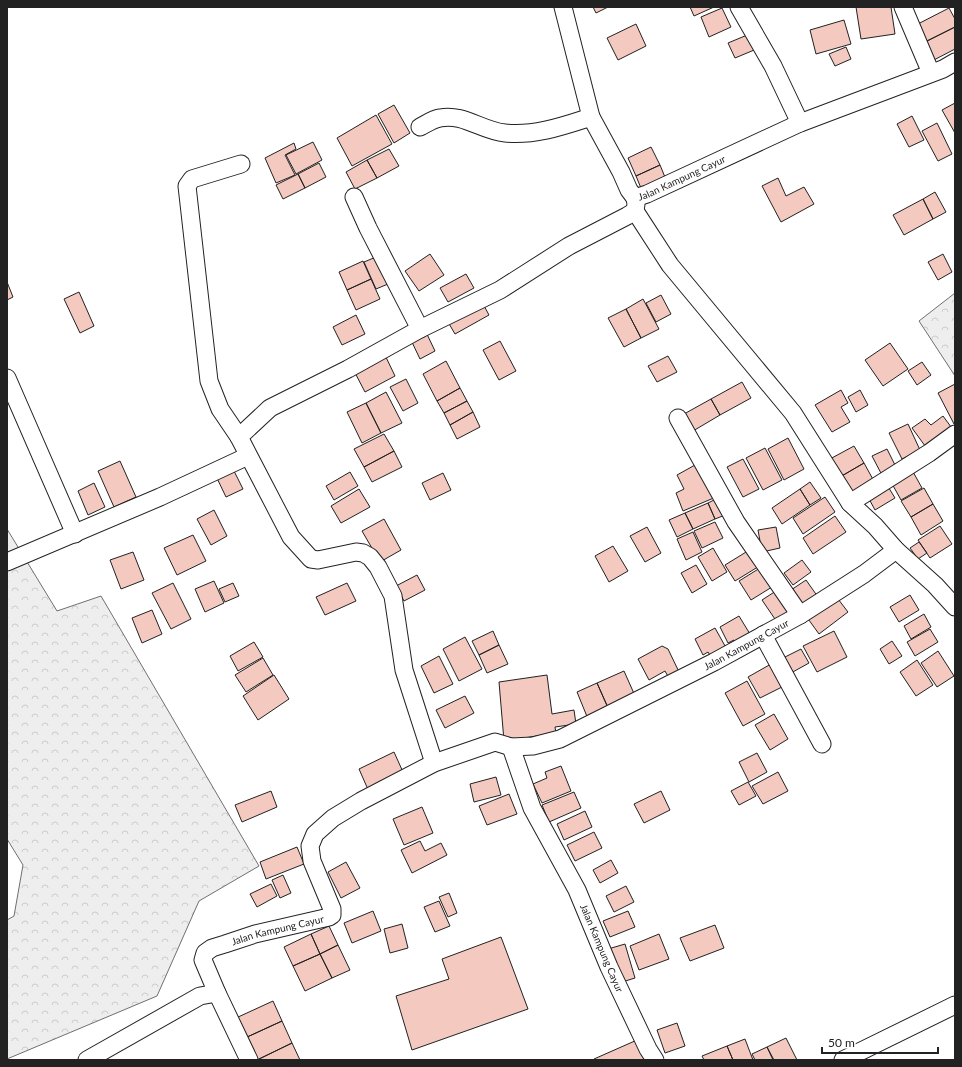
<svg xmlns="http://www.w3.org/2000/svg" width="962" height="1067" font-family="Lato,sans-serif">
<style>
.forest{fill:url(#forest-crowns);stroke:#6f6f6f}
.building{fill:#f3c9c0;stroke:#222}
.lines{fill:none;stroke-linecap:round;stroke-linejoin:round}
.minor-casing{stroke:#222;stroke-width:19}
.minor{stroke:#fff;stroke-width:17}
.labels{text-anchor:middle;stroke-width:3;stroke-linejoin:round;paint-order:stroke}
.street-label{font-size:10px;fill:#222;stroke:#fff}
</style>
<defs>
<pattern id="forest-crowns" width="20" height="18" patternUnits="userSpaceOnUse"><rect width="20" height="18" fill="#eee"/><path d="M2 6a3 3 0 1 1 6 0M12 15a3 3 0 1 1 6 0" fill="none" stroke="#ccc"/></pattern>
</defs>
<rect width="100%" height="100%" fill="#fff"/>
<path class="forest" d="M955 293V376L919 321Z
M7 529 57 611 101 596 259 866 199 901 157 996 7 1059V920L14 916 23 865 7 839Z"/>
<path class="building" d="M593 7H608L596 13Z
M690 7H714L694 16Z
M856 7H891L895 34 861 39Z
M722 8 731 27 709 37 701 17Z
M949 8 955 19V27L923 43 914 26Z
M844 20 851 44 816 54 810 30Z
M636 24 646 46 618 60 607 38Z
M955 27V49L932 61 923 43Z
M752 33 759 48 735 58 728 43Z
M846 47 851 59 835 66 829 54Z
M955 103V133L942 110Z
M394 105 410 133 394 143 378 114Z
M376 115 392 144 352 166 337 138Z
M912 116 924 140 909 147 897 124Z
M937 123 952 154 938 161 922 131Z
M313 142 322 160 296 174 286 155Z
M294 143 296 149 285 155 295 175 276 183 265 158Z
M651 147 660 165 636 176 628 158Z
M389 149 399 166 377 178 367 160Z
M367 160 377 178 355 189 346 172Z
M319 163 326 177 305 188 298 174Z
M660 165 667 182 643 193 636 176Z
M298 174 305 188 283 199 276 185Z
M778 178 786 196 804 187 814 204 781 222 762 186Z
M935 192 946 212 933 219 923 199Z
M923 199 933 219 904 235 893 215Z
M430 254 444 275 419 291 405 271Z
M943 254 952 272 938 280 928 262Z
M376 257 388 284 376 289 364 262Z
M363 261 371 279 347 290 339 272Z
M466 274 474 288 448 302 440 288Z
M371 279 380 299 356 310 347 290Z
M7 282 13 297 7 300Z
M79 292 94 326 80 333 64 299Z
M661 295 671 314 656 322 646 303Z
M643 299 659 329 641 338 626 309Z
M482 302 489 315 455 334 448 322Z
M626 309 641 338 624 347 608 318Z
M356 315 365 334 342 345 333 327Z
M425 330 435 351 420 359 410 338Z
M500 341 516 371 499 380 483 350Z
M890 343 908 369 883 386 865 360Z
M384 353 395 376 365 392 353 369Z
M668 356 677 372 657 382 648 366Z
M446 361 460 388 437 401 423 374Z
M922 362 931 375 917 385 908 371Z
M406 379 418 403 403 411 390 387Z
M742 382 751 398 720 415 711 399Z
M955 384V423L954 424 938 393Z
M460 388 467 401 444 413 437 401Z
M841 390 848 403 841 407 850 422 832 432 815 405Z
M860 390 868 405 856 412 848 397Z
M386 392 402 423 381 433 366 403Z
M711 399 720 415 693 431 684 414Z
M467 401 473 412 450 425 444 413Z
M366 403 381 433 362 443 347 412Z
M473 412 480 427 457 439 450 425Z
M943 416 954 431 928 450 912 428 925 419 931 425Z
M908 424 920 450 902 459 889 433Z
M384 434 394 451 364 467 354 449Z
M788 438 804 469 784 480 768 449Z
M854 446 864 463 840 477 830 459Z
M765 448 782 480 763 490 746 458Z
M887 449 897 469 883 477 872 456Z
M394 451 402 467 372 482 364 467Z
M743 459 759 489 743 497 727 467Z
M120 461 136 497 114 507 98 471Z
M864 463 875 483 851 496 840 477Z
M695 465 716 497 683 511 676 493 684 489 677 475Z
M232 467 243 489 226 497 215 474Z
M912 470 922 488 901 500 891 482Z
M350 472 358 486 334 500 326 486Z
M443 473 451 490 430 500 422 483Z
M810 482 821 498 810 505 800 489Z
M94 483 105 507 88 515 78 491Z
M887 485 895 498 875 510 868 497Z
M924 488 933 504 911 517 901 501Z
M359 489 370 507 341 523 331 506Z
M800 489 810 505 782 524 772 508Z
M825 497 835 512 803 534 793 518Z
M718 498 725 515 715 519 708 503Z
M708 503 715 519 693 529 685 513Z
M933 504 943 521 921 535 911 517Z
M214 510 227 536 211 545 197 519Z
M685 513 693 529 677 537 669 520Z
M835 516 846 532 813 554 803 538Z
M384 519 401 550 380 562 362 531Z
M715 522 723 538 702 548 694 531Z
M940 526 952 544 930 558 918 540Z
M647 527 661 553 645 562 630 536Z
M776 527 780 548 762 552 758 530Z
M693 532 702 552 686 560 677 539Z
M193 535 206 561 177 575 164 548Z
M919 542 927 553 918 559 910 548Z
M613 546 628 571 609 582 595 556Z
M713 548 727 572 712 581 698 557Z
M751 549 761 565 735 581 725 565Z
M133 552 144 580 121 589 110 560Z
M802 560 811 572 793 585 784 573Z
M696 565 707 584 692 593 681 573Z
M760 568 772 587 751 600 739 581Z
M417 575 425 590 404 601 396 586Z
M806 580 818 597 803 608 791 590Z
M214 581 224 603 205 612 195 589Z
M173 583 191 619 171 629 152 593Z
M233 583 239 596 225 602 219 589Z
M347 583 356 601 325 615 316 597Z
M779 589 796 614 779 625 762 600Z
M835 595 848 612 819 634 806 616Z
M910 595 919 610 899 622 890 607Z
M152 610 162 634 142 643 132 618Z
M924 614 931 627 911 639 904 626Z
M739 616 753 639 738 648 734 640 728 643 720 627Z
M715 628 729 653 714 662 708 652 703 655 695 639Z
M930 629 938 642 915 656 907 642Z
M493 631 499 645 479 655 472 641Z
M834 631 847 657 817 672 803 646Z
M465 637 482 669 459 681 443 649Z
M892 641 902 656 889 664 880 649Z
M254 642 263 657 238 671 230 656Z
M499 645 508 664 487 673 479 655Z
M662 646 668 649 680 674 670 680 665 671 649 680 638 659Z
M801 649 809 663 791 673 783 658Z
M938 651 954 676 937 687 921 663Z
M439 656 453 684 434 693 421 666Z
M263 658 273 675 246 692 235 675Z
M917 660 933 685 916 696 900 672Z
M771 664 784 686 760 698 748 677Z
M624 671 636 698 609 710 597 683Z
M274 675 289 699 258 720 243 696Z
M547 675 552 714 574 710 576 724 555 727 556 733 504 741 499 682Z
M747 681 765 714 743 726 725 693Z
M597 683 609 710 588 719 577 692Z
M465 696 474 713 445 728 436 710Z
M774 714 788 739 770 750 755 725Z
M394 752 403 772 370 794 359 769Z
M757 753 767 772 749 782 739 762Z
M561 766 571 791 542 803 533 784 547 778 545 772Z
M778 772 788 791 763 804 752 786Z
M496 777 501 795 474 802 470 784Z
M748 782 756 796 739 805 731 791Z
M271 791 277 807 242 822 235 805Z
M661 791 670 810 644 823 634 804Z
M574 792 581 808 549 822 542 805Z
M509 794 517 814 487 825 479 806Z
M422 807 433 833 404 845 393 819Z
M585 811 592 827 564 840 557 824Z
M594 832 602 848 575 861 567 845Z
M420 841 425 851 441 843 447 855 412 873 401 850Z
M297 847 304 864 266 879 260 862Z
M611 860 618 873 600 883 593 870Z
M346 862 360 888 341 898 328 872Z
M283 875 291 893 280 898 272 880Z
M271 884 277 896 257 907 250 894Z
M626 886 634 902 614 912 606 896Z
M449 893 457 913 448 917 439 897Z
M439 901 450 926 435 932 424 907Z
M373 911 381 931 352 943 344 923Z
M628 911 635 927 610 937 603 921Z
M402 924 408 948 390 953 384 929Z
M715 925 724 948 690 961 680 938Z
M329 926 338 945 320 954 311 934Z
M311 934 320 954 293 966 284 947Z
M659 934 669 959 639 970 630 946Z
M501 937 528 1009 412 1050 396 996 449 979 442 959Z
M625 944 635 978 619 983 608 949Z
M338 945 350 970 332 978 320 954Z
M320 954 332 978 305 991 293 966Z
M273 1001 282 1021 245 1038 236 1018Z
M282 1021 292 1043 257 1060 245 1038Z
M677 1023 685 1046 665 1053 657 1030Z
M786 1038 797 1060H774L767 1047Z
M745 1039 753 1060H733L727 1046Z
M637 1040 646 1060H595L594 1059Z
M292 1043 300 1060H257Z
M727 1046 733 1060H704L702 1056Z
M767 1047 773 1060H755L752 1054Z"/>
<g class="lines">
<defs>
<g id="minor">
<path d="M563 7 591 117"/>
<path d="M739 7 773 66 800 123"/>
<path d="M903 7 931 73"/>
<path id="s1" d="M420 127C426 124 433 119 440 118 463 113 482 131 505 133 535 136 563 126 591 117L621 172 629 190 635 198 647 194 800 123 943 69 955 62"/>
<path d="M354 197 368 228 420 329"/>
<path d="M635 211 670 265 793 413 850 503"/>
<path d="M7 378 75 534"/>
<path d="M678 418 736 522 800 615"/>
<path d="M955 434 929 453 850 503 875 526 896 550 935 585 955 607"/>
<path d="M239 437 220 409 209 381 187 186 192 179 241 164"/>
<path d="M7 562 160 497 248 456"/>
<path d="M763 635 822 744"/>
<path d="M434 763 404 670 393 596 378 567 370 557 363 553 356 552 318 560 311 559 291 537 239 437 270 408 348 369 420 329 500 290 569 246 627 216 635 211 636 204 635 198"/>
<path d="M217 993 249 1060"/>
<path id="s2" d="M87 1060 200 996 217 993 203 960 205 953 212 948 225 944 255 934 329 917 332 915V909L312 861 310 846 315 834 333 818 361 801 434 763 495 742 511 747"/>
<path id="s3" d="M655 1060 648 1049 609 967 577 890 532 808 511 747 533 746 560 739 714 662 800 615 864 574 896 550"/>
<path d="M843 1060 955 1005"/>
</g>
</defs>
<use href="#minor" class="minor-casing"/>
<use href="#minor" class="minor"/>
</g>
<g class="labels">
<g class="street-label">
<text dy="4" stroke="none"><textPath href="#s1" startOffset="321">Jalan Kampung Cayur</textPath></text>
<text dy="4" stroke="none"><textPath href="#s3" startOffset="604">Jalan Kampung Cayur</textPath></text>
<text dy="4" stroke="none"><textPath href="#s2" startOffset="267">Jalan Kampung Cayur</textPath></text>
<text transform="translate(602 948) rotate(67)" y="4">Jalan Kampung Cayur</text>
</g>
</g>
<rect width="962" height="1067" fill="none" stroke="#222222" stroke-width="16"/>
<path d="M822 1047v6h116v-6" fill="none" stroke="#222222" stroke-width="2"/>
<text x="828" y="1047" font-size="12" fill="#222222" stroke="#ffffff" stroke-width="3" paint-order="stroke">50 m</text>
</svg>
